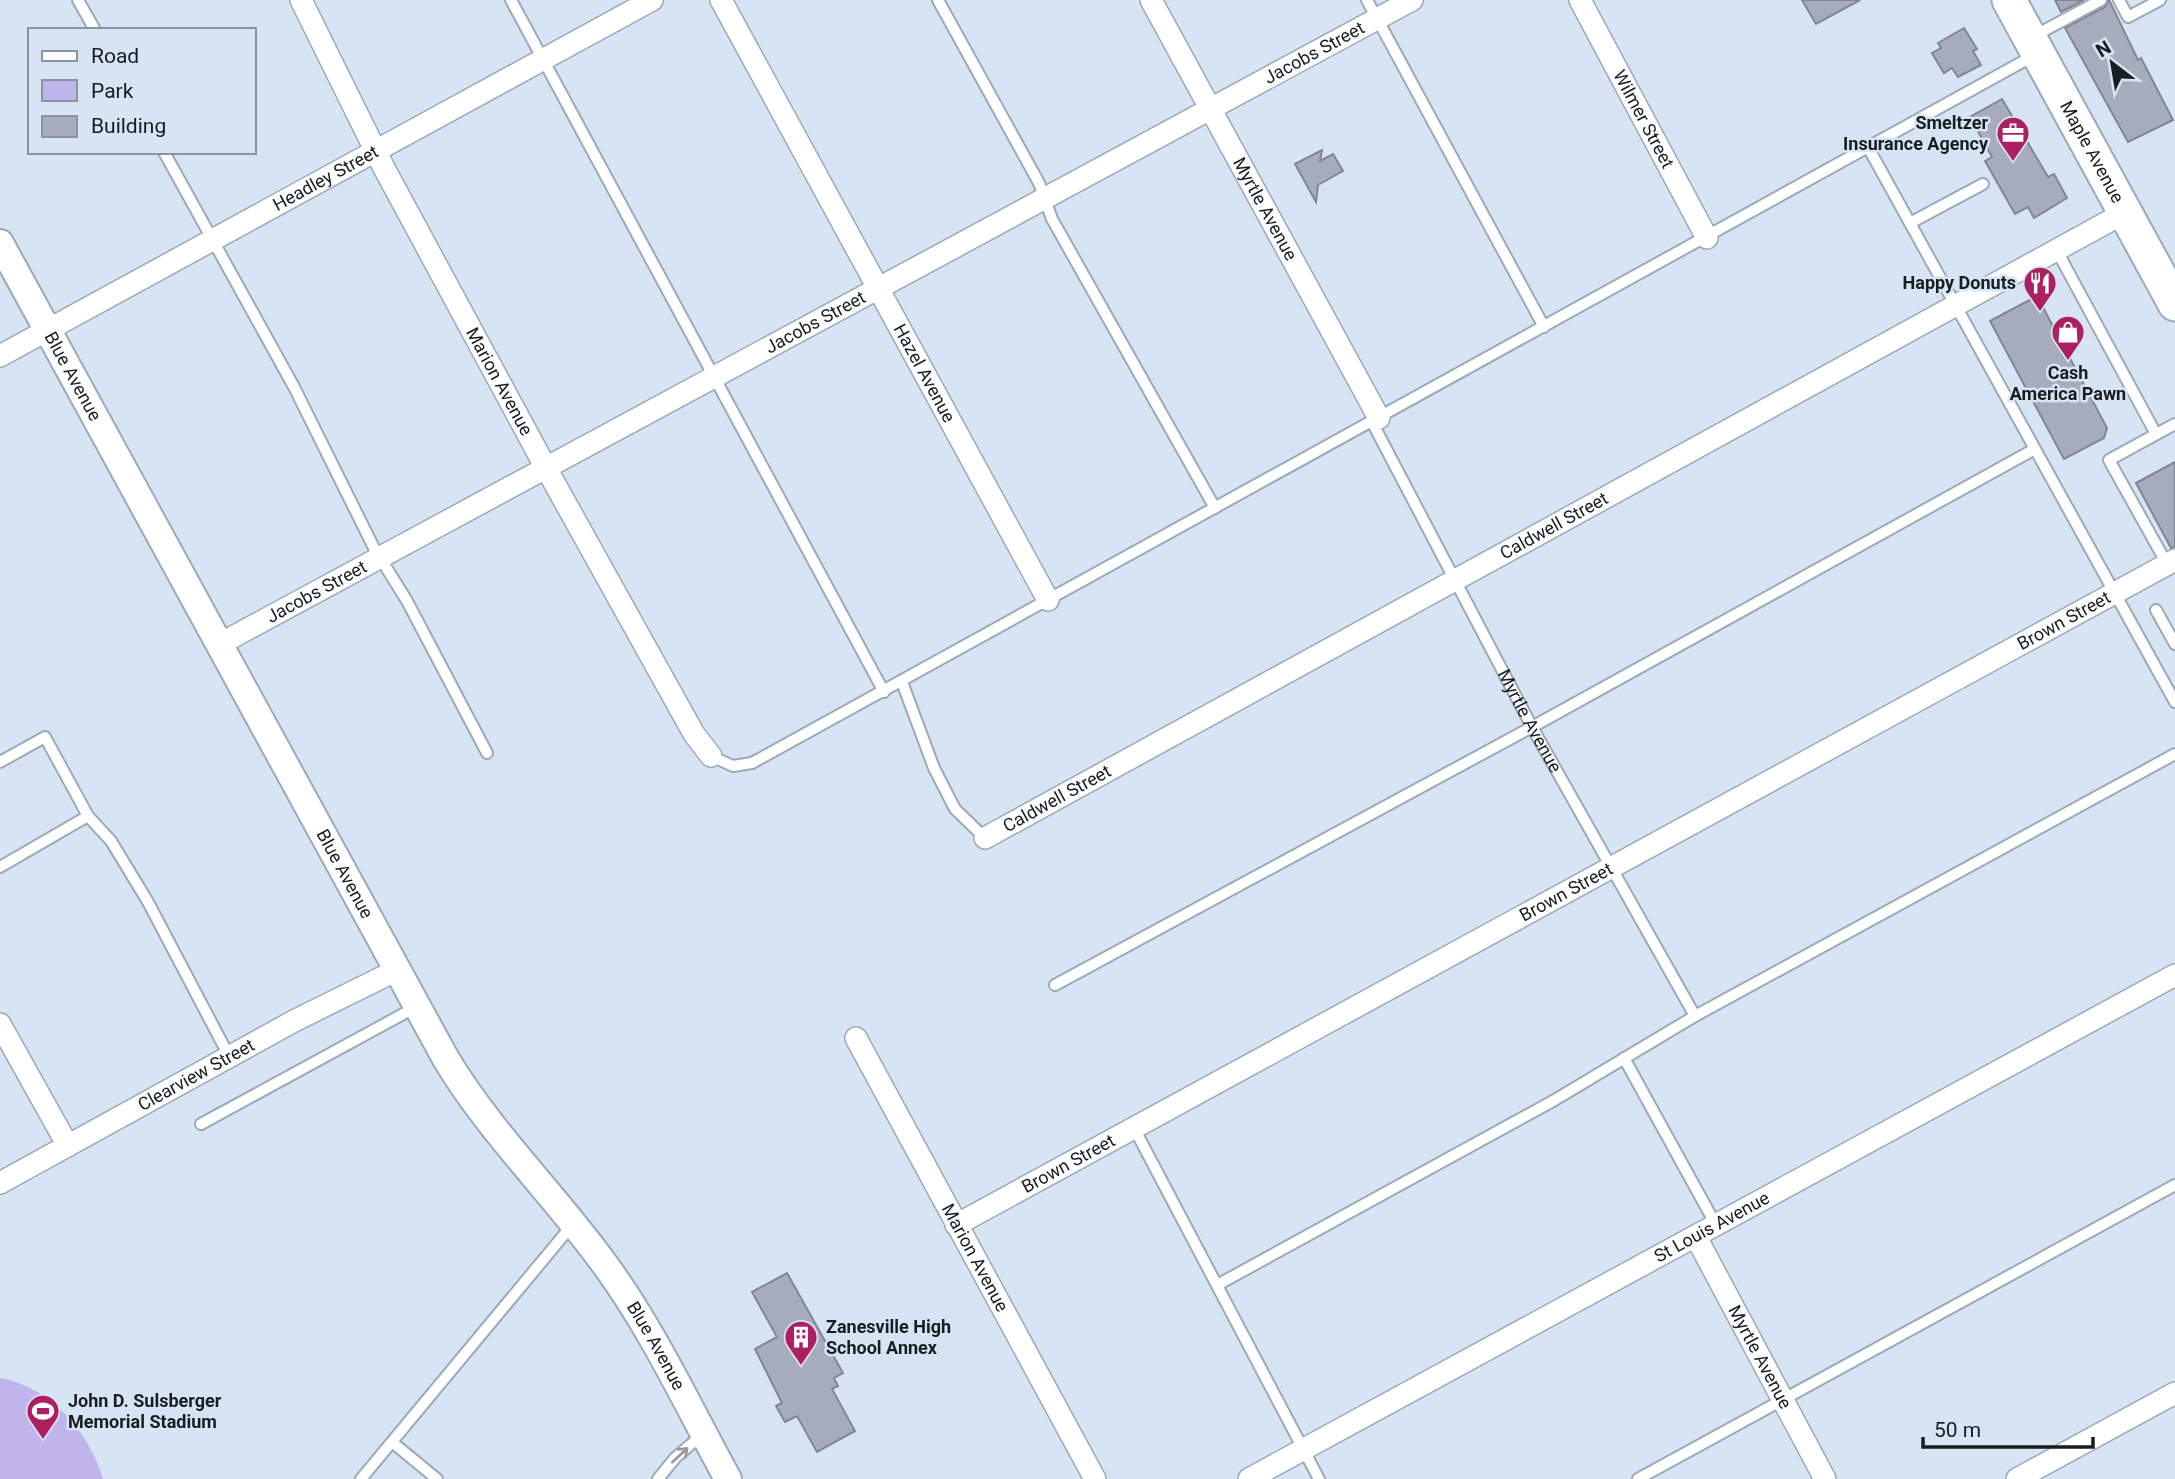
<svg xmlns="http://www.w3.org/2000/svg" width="2175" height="1479" font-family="Roboto,sans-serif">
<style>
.green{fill:#c0b4ec}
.building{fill:#a7acbd;stroke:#818596;stroke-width:2}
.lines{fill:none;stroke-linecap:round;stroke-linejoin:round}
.service-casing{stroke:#9ca9b8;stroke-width:14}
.minor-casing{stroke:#9ca9b8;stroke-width:24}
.tertiary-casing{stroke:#9ca9b8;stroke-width:30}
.primary-casing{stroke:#9ca9b8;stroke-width:37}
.service{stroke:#fff;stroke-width:10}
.minor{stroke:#fff;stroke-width:21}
.tertiary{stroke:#fff;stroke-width:26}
.primary{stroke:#fff;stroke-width:33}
.oneway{stroke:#97999c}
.labels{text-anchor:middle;stroke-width:5;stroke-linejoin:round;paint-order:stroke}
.street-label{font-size:18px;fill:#181d22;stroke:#d6e4f3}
.poi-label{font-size:18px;font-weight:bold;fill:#181d22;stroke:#d6e4f3;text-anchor:end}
</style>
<rect width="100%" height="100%" fill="#d6e4f3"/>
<path class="green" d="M0 1378C51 1387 89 1432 103 1479H0Z"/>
<path class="building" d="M1802 0H1860L1816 24Z
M2055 0H2084L2061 12Z
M2109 0 2138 60 2141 58 2173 120 2128 142 2065 28 2105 7Z
M1964 28 1977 49 1973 51 1981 65 1958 77 1952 68 1944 73 1932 53 1941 48 1938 43Z
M2002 99 2048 177 2054 174 2067 198 2034 218 2028 207 2015 214 1985 161 1992 157 1970 117Z
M1322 150 1320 161 1333 154 1343 171 1318 185 1316 202 1295 164Z
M2037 296 2107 428 2104 438 2064 459 1990 321Z
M2175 462V547L2171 548 2136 483Z
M787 1273 843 1373 834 1378 838 1386 832 1389 855 1431 817 1452 797 1416 785 1422 776 1406 782 1403 755 1349 777 1337 752 1292Z"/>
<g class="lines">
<defs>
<g id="service">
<path d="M78 0 95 30"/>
<path d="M511 0 884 692"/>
<path d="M938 0 1039 183 1052 219 1215 508"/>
<path d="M1367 0 1544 327"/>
<path d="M2119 0 2128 17 2160 0"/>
<path d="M2032 37 2101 0"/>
<path d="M1869 149 2175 702"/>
<path d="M164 152 294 387 374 548 407 601 487 753"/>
<path d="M1910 223 1983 184"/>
<path d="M2057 251 2156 434"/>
<path id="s1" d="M1372 422 1532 727 1695 1016"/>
<path d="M2167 564 2109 460 2175 424"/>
<path d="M2156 610 2175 644"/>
<path d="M902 682 934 768 955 809 985 838"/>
<path d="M711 756 733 766 752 763 2035 55"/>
<path d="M0 762 45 737 88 816 111 841 148 902 230 1058"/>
<path d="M0 867 88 816"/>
<path d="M1055 985 1532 727 2033 450"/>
<path d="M1624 1058 1716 1225"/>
<path d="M201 1124 416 1007"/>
<path d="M1134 1128 1319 1479"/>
<path d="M1219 1284 1553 1101 1695 1016 2175 754"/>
<path d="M392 1442 437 1479"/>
<path d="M361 1479 573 1224"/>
<path d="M658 1479 675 1458 703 1434"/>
<path d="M1638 1479 2175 1185"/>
</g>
<g id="minor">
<path id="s2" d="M301 0 384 168 546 468 694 734 711 756"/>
<path id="s3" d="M721 0 1048 600"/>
<path id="s4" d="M1151 0 1379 418"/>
<path id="s5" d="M1580 0 1707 238"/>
<path id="s6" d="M0 356 652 0"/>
<path id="s7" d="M218 645 1412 0"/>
<path id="s8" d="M985 838 2124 213"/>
<path d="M0 1024 68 1146"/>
<path id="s9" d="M856 1038 1095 1479"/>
<path id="s10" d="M0 1183 294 1021 395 971"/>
<path id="s11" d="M956 1225 2175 560"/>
<path id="s12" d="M1696 1237 1825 1479"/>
<path id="s13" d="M1249 1479 2175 975"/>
<path d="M2017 1479 2175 1393"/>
</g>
<g id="tertiary">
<path id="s14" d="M0 243 446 1059C491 1134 555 1195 606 1266 654 1332 689 1408 728 1479"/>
</g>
<g id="primary">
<path id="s15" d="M2009 0 2175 304"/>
</g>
</defs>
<use href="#service" class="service-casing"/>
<use href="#minor" class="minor-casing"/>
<use href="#tertiary" class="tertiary-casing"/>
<use href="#primary" class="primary-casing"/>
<use href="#service" class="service"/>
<use href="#minor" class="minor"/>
<use href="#tertiary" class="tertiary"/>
<use href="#primary" class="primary"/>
</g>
<defs><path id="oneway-shaft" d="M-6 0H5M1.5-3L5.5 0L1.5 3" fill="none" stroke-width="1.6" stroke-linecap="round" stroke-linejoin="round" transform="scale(1.75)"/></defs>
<use class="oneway" href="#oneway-shaft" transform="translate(680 1455) rotate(-43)"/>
<defs>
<symbol id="office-pin" viewBox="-11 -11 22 30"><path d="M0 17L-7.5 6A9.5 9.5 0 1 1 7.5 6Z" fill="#ac2061" stroke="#d6e4f3"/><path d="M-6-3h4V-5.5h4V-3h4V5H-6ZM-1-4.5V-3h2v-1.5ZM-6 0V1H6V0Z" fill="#fff"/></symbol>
<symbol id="restaurant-pin" viewBox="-11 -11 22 30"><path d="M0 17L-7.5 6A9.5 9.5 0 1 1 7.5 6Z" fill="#ac2061" stroke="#d6e4f3"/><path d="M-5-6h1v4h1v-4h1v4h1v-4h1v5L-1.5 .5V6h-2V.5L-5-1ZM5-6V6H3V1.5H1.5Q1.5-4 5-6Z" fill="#fff"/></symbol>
<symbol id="shop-pin" viewBox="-11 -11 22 30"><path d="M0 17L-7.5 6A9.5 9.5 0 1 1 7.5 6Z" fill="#ac2061" stroke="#d6e4f3"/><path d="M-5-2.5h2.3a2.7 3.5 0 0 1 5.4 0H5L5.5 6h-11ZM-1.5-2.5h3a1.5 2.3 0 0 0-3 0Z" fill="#fff"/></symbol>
<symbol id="building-pin" viewBox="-11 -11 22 30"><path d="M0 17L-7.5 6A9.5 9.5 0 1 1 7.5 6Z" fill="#ac2061" stroke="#d6e4f3"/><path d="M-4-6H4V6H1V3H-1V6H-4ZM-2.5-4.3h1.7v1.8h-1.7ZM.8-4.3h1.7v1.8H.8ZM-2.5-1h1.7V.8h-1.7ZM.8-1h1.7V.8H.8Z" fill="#fff"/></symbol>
<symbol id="stadium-pin" viewBox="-11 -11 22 30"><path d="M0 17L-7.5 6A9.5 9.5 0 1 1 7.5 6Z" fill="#ac2061" stroke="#d6e4f3"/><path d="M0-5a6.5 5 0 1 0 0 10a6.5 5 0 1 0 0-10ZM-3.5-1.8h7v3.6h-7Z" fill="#fff"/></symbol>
</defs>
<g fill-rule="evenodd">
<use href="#office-pin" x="1994" y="114" width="38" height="52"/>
<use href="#restaurant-pin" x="2021" y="264" width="38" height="52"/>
<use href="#shop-pin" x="2049" y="313" width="38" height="52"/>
<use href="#building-pin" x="782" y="1318" width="38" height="52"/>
<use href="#stadium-pin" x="24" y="1392" width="38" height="52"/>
</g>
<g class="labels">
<g class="street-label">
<text dy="6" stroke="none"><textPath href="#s7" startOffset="1246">Jacobs Street</textPath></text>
<text dy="6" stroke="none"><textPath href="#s5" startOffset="135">Wilmer Street</textPath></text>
<text dy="6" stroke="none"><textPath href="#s15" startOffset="173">Maple Avenue</textPath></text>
<text dy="6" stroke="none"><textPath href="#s6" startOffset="371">Headley Street</textPath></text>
<text dy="6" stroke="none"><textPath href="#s4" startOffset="238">Myrtle Avenue</textPath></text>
<text dy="6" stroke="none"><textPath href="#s7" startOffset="679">Jacobs Street</textPath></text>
<text dy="6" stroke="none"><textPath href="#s3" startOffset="425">Hazel Avenue</textPath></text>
<text dy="6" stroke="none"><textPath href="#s14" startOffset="152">Blue Avenue</textPath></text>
<text dy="6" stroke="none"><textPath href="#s2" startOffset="430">Marion Avenue</textPath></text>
<text dy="6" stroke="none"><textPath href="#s8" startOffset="649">Caldwell Street</textPath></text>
<text dy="6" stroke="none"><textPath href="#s7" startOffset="112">Jacobs Street</textPath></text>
<text dy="6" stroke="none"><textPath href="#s11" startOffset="1262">Brown Street</textPath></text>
<text dy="6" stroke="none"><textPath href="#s1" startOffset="338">Myrtle Avenue</textPath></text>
<text dy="6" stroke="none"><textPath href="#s8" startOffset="82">Caldwell Street</textPath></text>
<text dy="6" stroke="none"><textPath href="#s14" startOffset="719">Blue Avenue</textPath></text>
<text dy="6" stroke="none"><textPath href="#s11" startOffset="695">Brown Street</textPath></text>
<text dy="6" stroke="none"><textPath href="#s10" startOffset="224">Clearview Street</textPath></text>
<text dy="6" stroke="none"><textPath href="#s11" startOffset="128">Brown Street</textPath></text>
<text dy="6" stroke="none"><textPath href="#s13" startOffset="527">St Louis Avenue</textPath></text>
<text dy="6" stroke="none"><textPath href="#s9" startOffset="250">Marion Avenue</textPath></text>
<text dy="6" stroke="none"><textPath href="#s14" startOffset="1286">Blue Avenue</textPath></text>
<text dy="6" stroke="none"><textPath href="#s12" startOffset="136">Myrtle Avenue</textPath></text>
</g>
<g class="poi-label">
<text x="1988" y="129">Smeltzer<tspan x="1988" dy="21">Insurance Agency</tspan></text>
<text x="2016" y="289">Happy Donuts</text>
<text x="2068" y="379" text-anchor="middle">Cash<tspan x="2068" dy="21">America Pawn</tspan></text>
<text x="826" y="1333" text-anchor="start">Zanesville High<tspan x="826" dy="21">School Annex</tspan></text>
<text x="68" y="1407" text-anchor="start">John D. Sulsberger<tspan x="68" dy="21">Memorial Stadium</tspan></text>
</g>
</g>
<rect x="28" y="28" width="228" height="126" fill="#d6e4f3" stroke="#8a949f" stroke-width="2"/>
<rect x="42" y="51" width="35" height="10" fill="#ffffff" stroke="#8a949f" stroke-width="2"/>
<text x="91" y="63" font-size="21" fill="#181d22">Road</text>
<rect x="42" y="80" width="35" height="21" fill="#c0b4ec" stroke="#8a949f" stroke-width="2"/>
<text x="91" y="98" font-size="21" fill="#181d22">Park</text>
<rect x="42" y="116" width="35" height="21" fill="#a7acbd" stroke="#8a949f" stroke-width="2"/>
<text x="91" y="133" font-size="21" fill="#181d22">Building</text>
<g transform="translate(2112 63) rotate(329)" stroke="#d6e4f3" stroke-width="5" paint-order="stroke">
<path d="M0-5L12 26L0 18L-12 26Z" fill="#181d22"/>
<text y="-10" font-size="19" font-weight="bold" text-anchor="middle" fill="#181d22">N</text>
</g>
<path d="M1923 1437v10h170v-10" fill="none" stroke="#181d22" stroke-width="3.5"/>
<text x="1934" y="1437" font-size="21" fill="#181d22" stroke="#d6e4f3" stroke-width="5" paint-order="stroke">50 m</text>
</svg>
